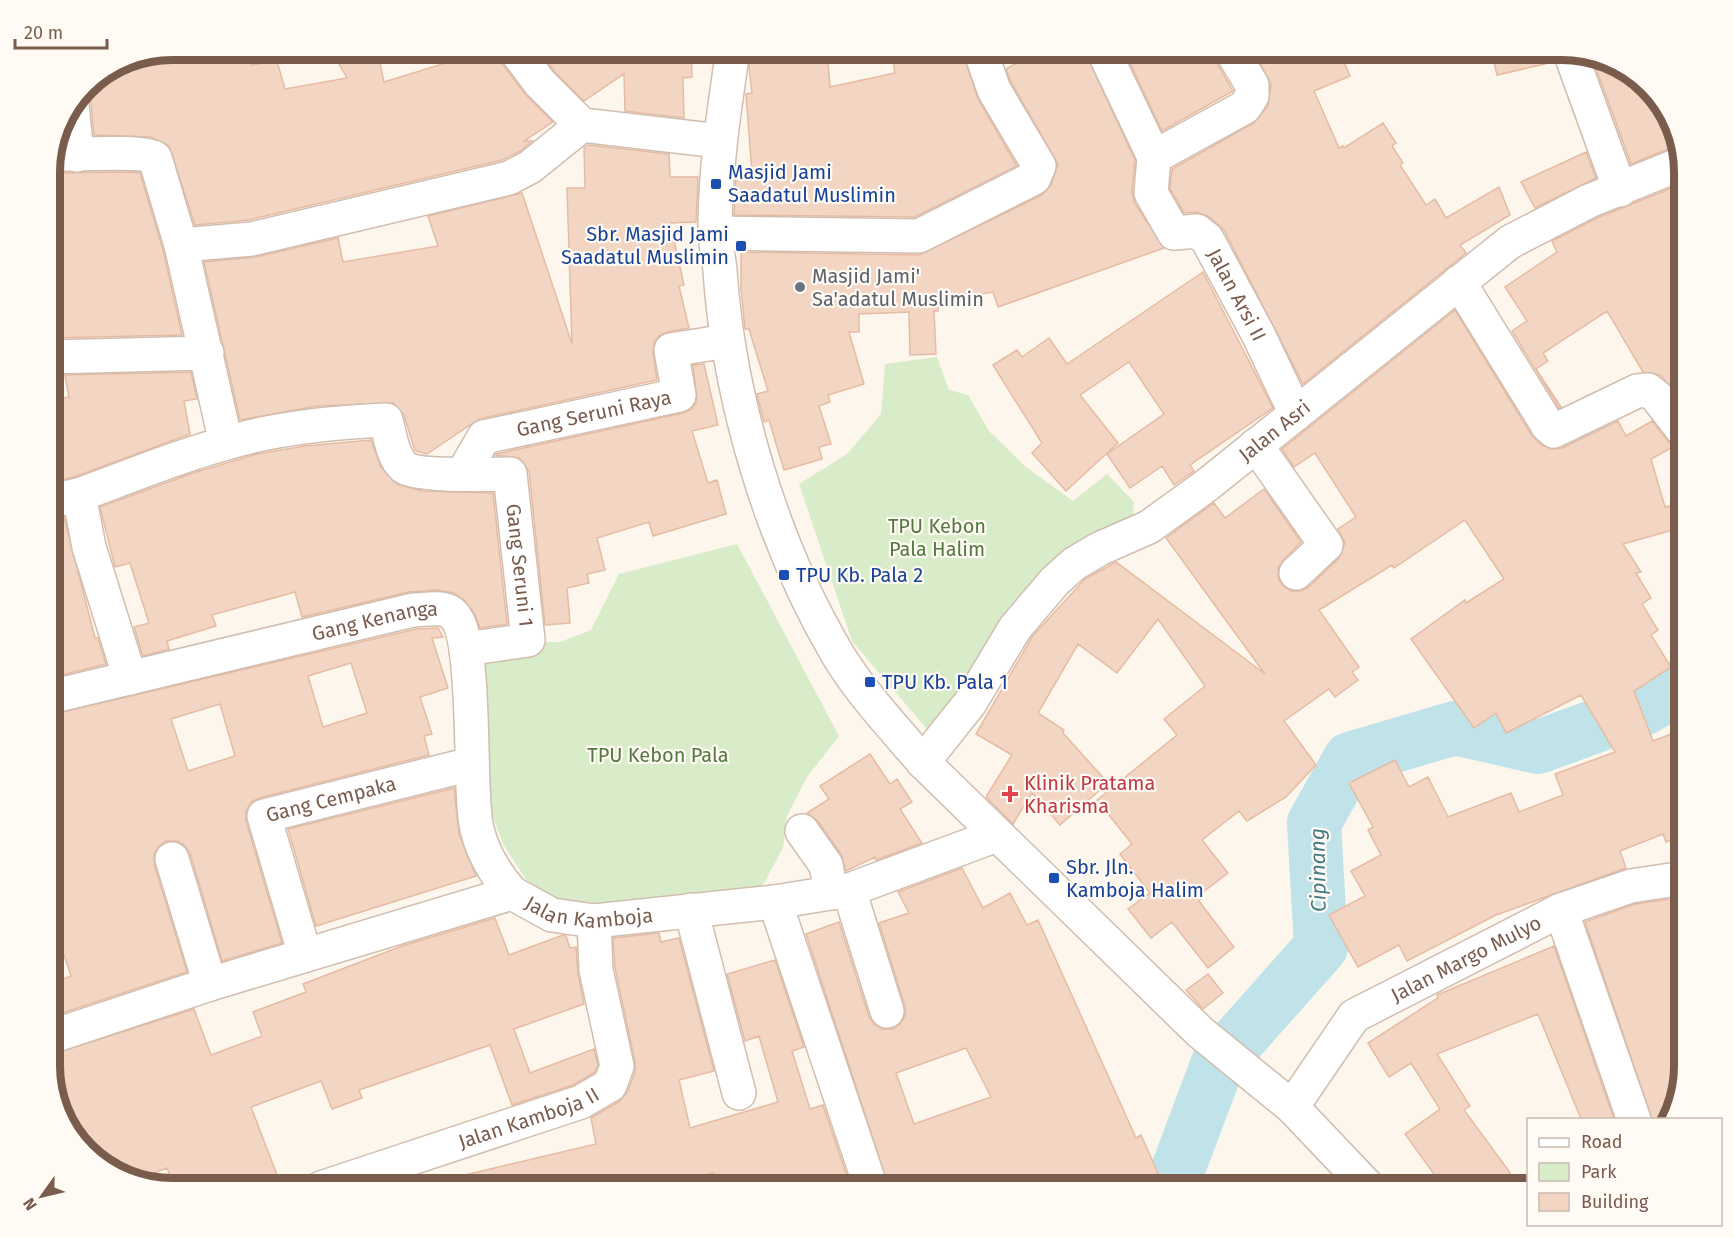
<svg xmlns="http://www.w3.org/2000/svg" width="1734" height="1238" font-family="'Fira Sans',sans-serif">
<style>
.green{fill:#d8ecc9}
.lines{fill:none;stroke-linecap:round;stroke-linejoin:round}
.river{stroke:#bfe3e8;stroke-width:54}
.building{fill:#f3d5c3;stroke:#e6bba3;stroke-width:1.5;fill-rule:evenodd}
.minor-casing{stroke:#d1beb0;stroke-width:36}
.minor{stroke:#fff;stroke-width:33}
.transit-dot{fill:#1a4fb4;stroke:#fffaf3;stroke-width:2}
.worship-dot{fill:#6b7280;stroke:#fffaf3;stroke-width:2}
.health-dot{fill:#e0444e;stroke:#fffaf3;stroke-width:2}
.labels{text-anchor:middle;stroke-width:4.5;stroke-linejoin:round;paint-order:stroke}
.transit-label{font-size:20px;fill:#164399;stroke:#fffaf3;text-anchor:start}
.worship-label{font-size:20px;fill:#5b616d;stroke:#fffaf3;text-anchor:start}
.street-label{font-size:20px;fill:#7a5c4d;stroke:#fffaf3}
.park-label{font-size:20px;fill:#537a41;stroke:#fffaf3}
.health-label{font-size:20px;fill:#be3a42;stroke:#fffaf3;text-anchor:start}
.water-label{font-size:21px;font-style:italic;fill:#437c86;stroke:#fffaf3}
.rim{fill:none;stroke:#7a5c4d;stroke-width:8}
</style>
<rect width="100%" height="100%" fill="#fdf6ec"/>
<path class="green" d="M937 357 949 390 968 395 989 431 1026 467 1073 501 1107 474 1134 502 1133 516 1061 564 937 741 852 641 799 484 847 454 881 414 885 364Z
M737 544 839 736 807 777 787 816 783 848 762 887 607 905H564L527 881 503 844 488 804 473 654 534 642H560L591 630 619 574Z"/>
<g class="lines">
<path class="river" d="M1171 1188 1218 1063 1321 947 1314 823 1350 759 1455 728 1538 747 1645 708 1684 685"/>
</g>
<path class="building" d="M172 50H248L252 65 277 61 285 89 347 78 331 50H377L384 82 488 50H497L500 61 525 94 553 122 524 141H532L520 151 502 160 249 220 195 225 169 146 151 137 94 135 91 103 83 90 91 80 125 59Z
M538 50H691L692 77 683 78 684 118 625 111 624 74 584 101 554 71Z
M751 50H827L830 87 895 73 891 50H962L978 99 1017 166 915 217 734 215 736 174 752 173 746 94 752 93 749 67Z
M1039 50H1084L1135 160 1132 191 1134 202 1164 248 998 307 993 292 938 302V311H934L936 354 910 355 909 312 859 314V332H849L864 384 828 395 830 402 819 406 831 444 819 447 822 459 784 470 769 420 764 422 757 394 768 391 749 329H745L741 288V252L919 255 1042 195 1051 185 1058 164 1011 82 1006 69Z
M1124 50H1212L1215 60 1233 91 1162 131Z
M1253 50H1339L1350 76 1314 91 1339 148 1343 146 1344 148 1383 123 1396 143 1392 146 1403 163 1400 165 1426 205 1435 199 1446 218 1499 187 1510 215 1460 245 1466 253 1303 384 1224 230 1208 216 1196 212 1184 213 1170 189 1172 169 1254 123 1268 106 1271 84Z
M1491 50H1552L1554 62 1497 75Z
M1593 60 1636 75 1672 117 1678 145 1631 164Z
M588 145 669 154 670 177H698L696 222 670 223 684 285 679 286 689 328 667 332 659 336 654 343 653 353 657 380 479 419 427 454 415 451 404 415 393 403 317 406 240 420 204 262 256 257 338 238 343 262 438 246 428 216 522 193 572 344 567 188H585L584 148Z
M1586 152 1596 178 1535 208 1521 182Z
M122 172 140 173 163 250 182 335 50 338V319L56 318 52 237H50V200H53L52 173Z
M1677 186 1684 203V319L1670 325 1684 350V402L1660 375 1643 372 1607 311 1543 353 1548 361 1536 369 1561 407 1559 408 1512 331 1527 321 1505 287 1557 252 1552 241 1597 218Z
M1203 272 1273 408 1190 465 1194 471 1174 485 1162 466 1130 488 1107 454 1164 414 1129 362 1080 395 1118 443 1066 491 1032 453 1042 443 993 365 1017 350 1022 357 1049 338 1067 364Z
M1455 310 1532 436 1542 445 1551 449 1562 448 1618 421 1626 436 1652 421 1673 447 1651 459 1665 507 1684 503V527L1623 544 1641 572 1636 573 1651 598 1642 604 1658 630 1651 635 1671 667 1634 691 1653 741 1684 729V768L1672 773 1684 803V835L1666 842 1663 834 1620 851 1626 868 1496 915 1407 961 1399 945 1358 967 1329 915 1365 896 1351 871 1381 855 1368 830 1373 827 1349 783 1395 760 1409 787 1428 777 1448 817 1511 793 1519 812 1563 795 1555 774 1615 752 1581 695 1506 733 1496 713 1474 728 1411 639 1465 600 1466 603 1504 579 1465 520 1394 568 1392 565 1319 610 1359 667 1352 672 1358 680 1335 697 1329 689 1284 721 1316 765 1286 797 1247 821 1239 811 1202 840 1228 873 1199 895 1202 898 1199 901 1234 947 1208 968 1172 922 1151 938 1128 909 1150 893 1120 854 1132 844 1097 800 1177 735 1164 719 1205 686 1158 619 1117 673 1078 644 1038 713 1064 730 1063 733 1108 783 1060 825 1032 793 1013 824 986 797 1012 755 976 734 1032 637 1085 579 1116 562 1265 674 1166 538 1214 503 1225 518 1264 489 1301 542 1283 560 1278 568V578L1283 586 1291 591H1301L1309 587 1339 558 1345 543 1338 529 1356 517 1315 453 1294 467 1282 449Z
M704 364 718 425 692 431 708 483 717 480 726 514 653 536 649 522 597 538 605 570 587 574 589 583 567 588 570 623 545 625 529 471 519 458 495 455 496 454 683 413 692 409 697 401 693 365Z
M191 372 197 399 184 401 190 434 74 477 50 482V401L69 397 65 375Z
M371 440 381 467 397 484 422 491 493 493 507 624 480 628 475 614 465 601 454 593 437 590 409 592 302 617 295 592 212 615 216 626 167 641 169 649 143 656 134 627 149 623 130 563 115 567 100 507 193 473 257 454 305 446Z
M64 517 95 638H98L106 664 50 678V642L57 640 50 612V519Z
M438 628 443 637 432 638 448 688 420 697 432 734 424 736 429 755 259 798 251 802 246 811V821L282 943 222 961 190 853 184 845 177 841H166L159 846 154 854V864L187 972 50 1017V984L71 976 56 931 50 933V715L416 629ZM351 663 367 713 323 727 308 676ZM220 704 235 756 188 771 171 719Z
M870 754 890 784 897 779 912 802 900 809 922 843 876 860 875 857 846 871 841 854 817 820 807 813 829 799 820 786Z
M454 788 459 834 476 876 316 926 288 829Z
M962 868 983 908 1010 893 1027 925 1038 920 1136 1138 1141 1135 1162 1182 1148 1188H889L806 934 839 922 869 1017 874 1024 882 1029H893L900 1024 905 1016V1006L879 923 909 913 898 892ZM966 1048 991 1097 914 1124 896 1073Z
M1684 897V1067L1667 1119H1652L1585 922 1635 904Z
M495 918 509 955 563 935 566 936 570 948 576 947 578 974 584 1004 514 1029 530 1073 594 1049 598 1065 595 1072 573 1085 512 1105 490 1045 359 1090 362 1098 332 1109 321 1081 251 1107 282 1188H175L167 1168 141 1178 98 1163 70 1130 51 1080 50 1055 194 1009 211 1055 262 1036 253 1012 306 992 303 984 402 946Z
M659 933 661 942 679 938 714 1071 679 1080 690 1128 778 1102 759 1036 745 1041 727 974 775 960 804 1047 792 1051 810 1109 823 1105 851 1188H719L714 1173 649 1188H453L452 1178 596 1144 591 1118 620 1101 628 1091 635 1072V1062L615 968 613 938Z
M1554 946 1614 1119H1581L1538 1014 1437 1054 1470 1106 1464 1110 1508 1170 1518 1188H1444L1405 1134 1440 1109 1411 1063 1389 1077 1368 1043 1438 998 1437 995Z
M1208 974 1223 993 1203 1009 1186 990Z"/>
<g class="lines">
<defs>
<g id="minor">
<path d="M515 50 540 83 582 125 719 141"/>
<path d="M733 50C724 110 715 169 715 230 715 244 719 258 720 271 729 400 772 544 838 655 861 693 894 728 923 762L1200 1032 1292 1107 1369 1188"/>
<path d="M1103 50 1154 157"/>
<path id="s1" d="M1231 50 1252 85V96L1245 107 1154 157 1151 193 1174 233 1197 231 1207 239 1258 334 1296 414"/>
<path d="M1570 52 1620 190"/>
<path d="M72 105 77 155"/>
<path d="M52 154C71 155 144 150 155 158L181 245 226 443"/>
<path d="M715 233 919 236 1034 178 1039 166 994 90 980 50"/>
<path d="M181 245 252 239 509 178 530 167 582 125"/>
<path d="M1459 282 1548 426 1554 431 1637 391 1648 390 1657 397 1684 432"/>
<path d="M50 357 207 353"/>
<path d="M1256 445 1326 545 1296 573"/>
<path id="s2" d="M463 473 484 437 679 395 671 350 727 341"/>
<path d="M50 501 79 495"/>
<path id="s3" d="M130 678 89 547 79 495C136 474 194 450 253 436 296 426 342 422 386 420 390 434 392 457 404 467 417 477 490 474 510 474L528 640 466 649"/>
<path id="s4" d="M50 697 413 610C424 610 440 606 450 612 480 630 467 790 477 829 483 854 495 874 512 893"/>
<path id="s5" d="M923 762 970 703 1015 628 1055 581 1074 564 1099 549 1149 527 1207 485 1510 242 1589 201 1683 163"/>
<path d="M802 831 826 865 831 893"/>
<path d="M172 859 210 984"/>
<path d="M849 890 887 1011"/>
<path d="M775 902 871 1188"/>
<path d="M691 910 739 1093"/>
<path d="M1561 910 1634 1120"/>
<path id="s6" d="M305 955 264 816 471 764"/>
<path id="s7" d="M50 1037 210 984 512 893 552 915 594 921 775 902 849 890 997 835"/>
<path id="s8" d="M1292 1107 1354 1016 1561 910 1631 886 1684 878"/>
<path id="s9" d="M321 1188 581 1102 610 1085 617 1066 596 970 594 921"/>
</g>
</defs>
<use href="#minor" class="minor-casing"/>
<use href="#minor" class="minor"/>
</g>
<g class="transit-dot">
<rect x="710" y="178" width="12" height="12" rx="3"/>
<rect x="735" y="240" width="12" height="12" rx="3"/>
<rect x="778" y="569" width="12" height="12" rx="3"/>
<rect x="864" y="676" width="12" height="12" rx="3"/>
<rect x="1048" y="872" width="12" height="12" rx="3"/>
</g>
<circle class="worship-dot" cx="800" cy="287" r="6"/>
<path class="health-dot" d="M1007 785h6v6h6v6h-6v6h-6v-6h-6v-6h6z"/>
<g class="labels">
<g class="transit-label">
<text x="728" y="179">Masjid Jami<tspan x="728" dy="23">Saadatul Muslimin</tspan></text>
<text x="729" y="241" text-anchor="end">Sbr. Masjid Jami<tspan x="729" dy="23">Saadatul Muslimin</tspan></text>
<text x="796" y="582">TPU Kb. Pala 2</text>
<text x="882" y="689">TPU Kb. Pala 1</text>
<text x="1066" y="874">Sbr. Jln.<tspan x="1066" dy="23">Kamboja Halim</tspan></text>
</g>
<g class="worship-label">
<text x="812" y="283">Masjid Jami'<tspan x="812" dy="23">Sa'adatul Muslimin</tspan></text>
</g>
<g class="street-label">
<text dy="7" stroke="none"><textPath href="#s1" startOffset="350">Jalan Arsi II</textPath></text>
<text dy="7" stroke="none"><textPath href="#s2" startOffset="154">Gang Seruni Raya</textPath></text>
<text dy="7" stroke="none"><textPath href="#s5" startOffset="492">Jalan Asri</textPath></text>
<text dy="7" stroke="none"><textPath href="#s3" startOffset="758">Gang Seruni 1</textPath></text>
<text dy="7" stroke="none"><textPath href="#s4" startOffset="334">Gang Kenanga</textPath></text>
<text dy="7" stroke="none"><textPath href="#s6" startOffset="214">Gang Cempaka</textPath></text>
<text dy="7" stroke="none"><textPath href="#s7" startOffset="566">Jalan Kamboja</textPath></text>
<text dy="7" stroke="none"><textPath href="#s8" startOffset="236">Jalan Margo Mulyo</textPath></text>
<text dy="7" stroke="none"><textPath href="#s9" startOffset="219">Jalan Kamboja II</textPath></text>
</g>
<g class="park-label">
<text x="937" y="533">TPU Kebon<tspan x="937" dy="23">Pala Halim</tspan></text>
<text x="658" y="762">TPU Kebon Pala</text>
</g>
<g class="health-label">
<text x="1024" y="790">Klinik Pratama<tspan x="1024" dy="23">Kharisma</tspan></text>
</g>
<g class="water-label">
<text transform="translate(1318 870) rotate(-91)" y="7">Cipinang</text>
</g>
</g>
<path d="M0 0H1734V1238H0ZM172 60H1562A112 112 0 0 1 1674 172V1066A112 112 0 0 1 1562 1178H172A112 112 0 0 1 60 1066V172A112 112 0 0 1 172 60Z" fill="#fffaf3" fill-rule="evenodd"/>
<path class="rim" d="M172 60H1562A112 112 0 0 1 1674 172V1066A112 112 0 0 1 1562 1178H172A112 112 0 0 1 60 1066V172A112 112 0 0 1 172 60Z"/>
<rect x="1527" y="1118" width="195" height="108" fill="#fffaf3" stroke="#cabbb1" stroke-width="1.5"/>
<rect x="1539" y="1138" width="30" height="9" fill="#ffffff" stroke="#cabbb1" stroke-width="1.5"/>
<text x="1581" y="1148" font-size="18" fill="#7a5c4d">Road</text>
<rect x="1539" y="1163" width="30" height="18" fill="#d8ecc9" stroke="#cabbb1" stroke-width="1.5"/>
<text x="1581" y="1178" font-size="18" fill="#7a5c4d">Park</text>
<rect x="1539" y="1193" width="30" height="18" fill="#f3d5c3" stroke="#cabbb1" stroke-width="1.5"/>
<text x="1581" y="1208" font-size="18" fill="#7a5c4d">Building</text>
<g transform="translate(42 1196) rotate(236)" stroke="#fffaf3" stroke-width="4.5" paint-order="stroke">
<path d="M0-4.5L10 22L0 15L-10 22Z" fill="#7a5c4d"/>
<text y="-9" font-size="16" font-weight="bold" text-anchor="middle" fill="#7a5c4d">N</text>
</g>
<path d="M15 39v9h92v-9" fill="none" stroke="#7a5c4d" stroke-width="3"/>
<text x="24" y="39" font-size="18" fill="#7a5c4d" stroke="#fffaf3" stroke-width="4.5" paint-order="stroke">20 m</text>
</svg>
